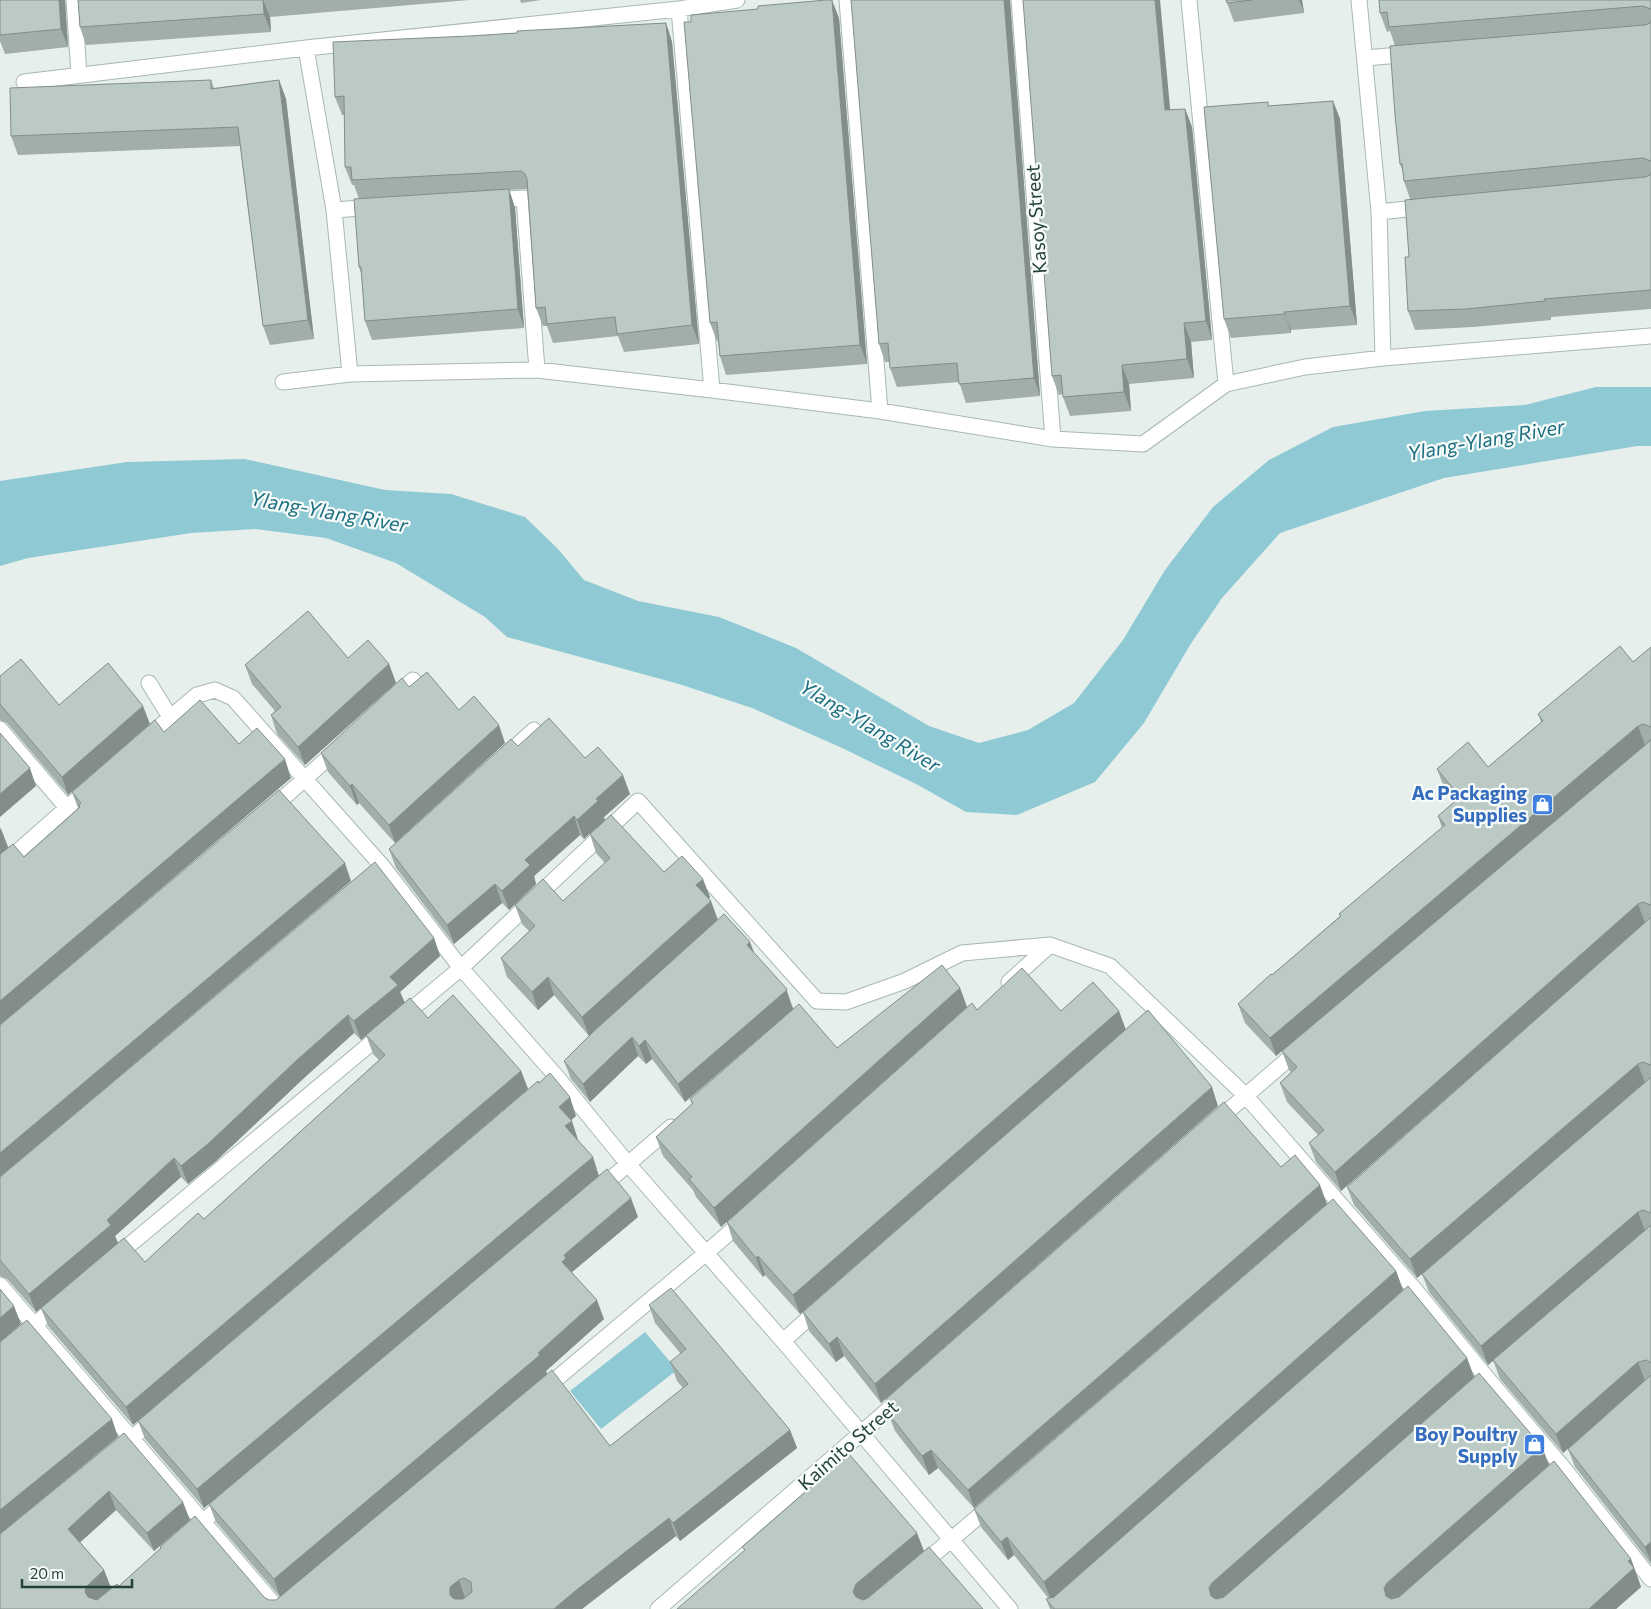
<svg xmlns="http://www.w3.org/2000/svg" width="1651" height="1609" font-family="Commissioner,sans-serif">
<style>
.water{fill:#8ec9d4}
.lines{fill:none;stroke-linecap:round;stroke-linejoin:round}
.minor-casing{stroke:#a8b8b2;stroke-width:17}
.minor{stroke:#fff;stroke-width:15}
.wall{fill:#a1aea9}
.shaded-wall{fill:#838d89}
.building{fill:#bbcac4;stroke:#838d89;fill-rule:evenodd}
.labels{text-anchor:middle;stroke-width:4.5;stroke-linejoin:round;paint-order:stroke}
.street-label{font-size:19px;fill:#24423a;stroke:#f7fbf9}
.shop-label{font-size:19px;font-weight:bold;fill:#366cbe;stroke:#f7fbf9;text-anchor:end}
.water-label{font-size:20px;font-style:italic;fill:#1c6f80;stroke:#f7fbf9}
</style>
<rect width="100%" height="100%" fill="#e6efeb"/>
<path class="water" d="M1596 387H1651V446H1637L1444 478 1280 533 1222 598 1190 645 1144 723 1095 782 1017 815 966 812 918 785 840 747 752 708 679 684 507 637 485 617 396 563 326 538 255 529 191 533 28 558 0 566V481L127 462 245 459 385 490 451 494 525 517 558 549 584 580 638 601 719 617 796 648 929 726 979 743 1028 730 1074 703 1123 640 1165 570 1213 507 1269 460 1333 427 1425 411 1525 405Z
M645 1332 677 1370 601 1429 570 1391Z"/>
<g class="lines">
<defs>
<path id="minor" d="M74 0 79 75
M847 0 880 411
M1019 0 1053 439
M1189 0 1226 384
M1359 0 1379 212 1383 358
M679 9 712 390
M306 48 334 210 350 374
M1366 58 1410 54
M24 82 306 48 679 9 737 0
M493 200 524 198 537 370
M334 210 375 207
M1379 212 1426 207
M283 382 350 374 537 370 712 390 880 411 1053 439 1143 444 1226 384 1305 367 1383 358 1651 336
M149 683 170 717
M394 698 413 680
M0 729 67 808
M145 739 197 695 215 690 233 698 383 867 461 968 557 1077 628 1164 783 1341 1010 1609
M503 758 534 730
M270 810 338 749
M0 867 91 787
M1009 982 1050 945
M1214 1123 1301 1048
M599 1189 671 1127
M115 1257 461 968 638 801 817 1001 846 1002 905 981 962 953 1050 945 1110 966 1245 1095 1416 1291 1487 1378 1561 1465 1651 1579
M0 1285 278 1609
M783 1341 821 1307
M0 1354 59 1304
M543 1390 706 1253 745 1219
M114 1453 157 1417
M186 1536 227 1501
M920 1566 992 1505
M658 1609 904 1396"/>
</defs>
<use href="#minor" class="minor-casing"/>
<use href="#minor" class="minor"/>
</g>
<path class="wall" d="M0 0H65L68 47 5 54 0 41Z
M78 0H469L270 17 271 32 86 45 80 27Z
M520 0H541L521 3Z
M1226 0H1302L1304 13 1234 22Z
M1379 0H1651V309L1551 317V320L1473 327 1415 330 1408 311 1410 199 1404 181 1403 172 1400 164 1395 46 1390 31 1387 32 1380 13Z
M1010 1 1040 396 966 403 959 382 897 387 890 368V362H885L879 344Z
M839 18 867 364 726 375 720 356 718 341H717L710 323Z
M666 23 672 42 699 344 624 352 618 336 553 343 547 326H543L536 308 527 189 509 190 515 208 524 328 372 340 365 321 361 273 359 267V199L354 185H352L345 167 344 115H342L335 97 470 36Z
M211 80 214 88 279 80 286 99 314 339 270 345 263 326 240 146 18 155 11 136Z
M1333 101 1340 119 1357 325 1291 330V333L1231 338 1224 319 1269 106Z
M1185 109 1192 127 1212 340 1191 342 1194 378 1129 384 1131 411 1070 416 1063 397V394L1059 395 1052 376 1170 110Z
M1651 647V1564L1575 1467 1568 1449 1645 1381 1563 1453 1500 1379 1493 1360 1645 1231 1488 1365 1429 1292 1422 1274 1645 1083 1417 1278 1354 1205 1347 1187 1645 923 1341 1191 1316 1162 1309 1143 1318 1135 1287 1102 1280 1083 1291 1072 1289 1070 1282 1051 1645 745 1276 1056 1245 1023 1238 1004 1340 916 1339 914 1442 828 1438 816 1455 801 1444 787 1437 769 1488 767 1541 722 1538 714 1633 662Z
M348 658 389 664 396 683 305 765 277 734 271 715 275 711 252 684 245 665Z
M0 676 59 705 150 724 68 795 7 723 0 720Z
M409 687 459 710 505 743 395 843 359 803 357 805 328 772 321 753Z
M164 732 239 744 291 778 0 1025V827L1 829 8 847 24 857 78 808 72 792Z
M518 746 585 758 630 794 604 817 605 820 584 839 580 835 534 876 536 884 509 910 502 903 454 944 396 868 389 849Z
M590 834 664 872 710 897 589 1036 554 995 538 1010 507 977 501 958 529 931 522 924 515 905 563 901 605 863 596 853Z
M434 938 440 956 400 992 405 1003 361 1040 354 1033 304 1078 216 1161 188 1184 181 1177 115 1236 118 1243 36 1312 7 1279 0 1276V1177Z
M755 954 793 1007V1009L685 1102 652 1059 646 1064 638 1056 590 1102 571 1079 564 1061Z
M960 988 967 1007 721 1227 696 1197 693 1190 663 1156 656 1137 692 1104 690 1099 837 1048Z
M977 1010 1061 1011 1126 1030 800 1314 765 1275 763 1277 733 1241 727 1222Z
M428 1018 521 1071 528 1089 133 1425 48 1326 41 1308 145 1262 204 1219 379 1060 373 1054 366 1035Z
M1224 1102 974 1508 938 1468 929 1475 895 1431 888 1413 891 1410 886 1399Z
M1218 1106 881 1403 844 1356 836 1362 809 1331 803 1312Z
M576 1116 571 1120 578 1140 599 1176 204 1508 145 1439 138 1421Z
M638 1217 572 1272 604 1319 546 1371 547 1374 440 1464 610 1446 683 1388 677 1381 670 1362 681 1354 655 1323 649 1305 790 1430 797 1448 680 1541 676 1536 582 1609H0L124 1433 190 1520 154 1551 116 1510 80 1542 104 1570 111 1588 119 1586 161 1548 160 1547 269 1600H276L280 1597 216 1522 209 1504Z
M1396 1271 1403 1290 1467 1358 1474 1377 1542 1447 1549 1465 1631 1559 1641 1587 1616 1609H1050L1046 1599H1049L1014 1555 1008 1560 981 1527 974 1509Z"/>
<path class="shaded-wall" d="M59 0H65L68 47 61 29Z
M263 0 270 17 271 32 264 14Z
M832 0 839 18 867 364 860 345Z
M1004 0H1010L1040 396 1034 378Z
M1155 0H1160L1172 129 1165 110Z
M1299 0H1302L1304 13Z
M666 23 672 42 699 344 692 325Z
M279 80 286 99 314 339 308 320Z
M1333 101 1340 119 1357 325 1350 306Z
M1185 109 1192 127 1212 340 1206 321Z
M509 189 515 208 524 328 518 309Z
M1284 312 1291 330V333L1285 314Z
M1184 323 1191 342 1194 378 1187 359Z
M1122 365 1129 384 1131 411 1124 392Z
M389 664 396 683 305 765 298 747Z
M143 706 150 724 68 795 62 777Z
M499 725 505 743 395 843 389 825Z
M1638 726 1645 745 1276 1056 1270 1038Z
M285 759 291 778 0 1025V1001Z
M30 768 36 786 0 817V794Z
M623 775 630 794 604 817 605 820 584 839 577 820 596 799Z
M352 784 359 803 357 805 350 786Z
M574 816 580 835 534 876 536 884 509 910 502 891 525 860Z
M1 829 8 847 0 855V830Z
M345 863 351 881 0 1177V1153Z
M703 879 710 897 702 904 696 885Z
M495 884 502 903 454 944 447 925Z
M711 901 718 920 589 1036 582 1017Z
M1638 904 1645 923 1341 1191 1335 1172Z
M434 938 440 956 400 992 405 1003 361 1040 354 1021 390 977Z
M750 942 757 960 747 945Z
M548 977 554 995 538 1010 532 992Z
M786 988 793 1009 685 1102 678 1084Z
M960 988 967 1007 721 1227 714 1208Z
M1119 1011 1126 1030 800 1314 793 1295Z
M348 1015 354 1033 304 1078 216 1161 188 1184 181 1166 297 1060Z
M632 1037 638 1056 590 1102 583 1084Z
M645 1040 652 1059 646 1064 639 1046Z
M1638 1064 1645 1083 1417 1278 1410 1259Z
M521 1071 528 1089 133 1425 126 1407Z
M1212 1087 1218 1106 881 1403 875 1384Z
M570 1097 576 1116 566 1125 559 1107Z
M572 1121 578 1140 572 1145 565 1126Z
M593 1157 599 1176 204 1508 197 1489Z
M174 1158 181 1177 115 1236 118 1243 36 1312 29 1294 107 1220Z
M1320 1185 1327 1204 974 1508 968 1490Z
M631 1198 638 1217 572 1272 562 1262 564 1255Z
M1638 1212 1645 1231 1488 1365 1481 1346Z
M758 1256 765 1275 763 1277 756 1258Z
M1396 1271 1403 1290 1051 1600 1044 1582Z
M597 1300 604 1319 546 1371 547 1374 280 1597 274 1579 538 1353Z
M14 1306 21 1324 0 1342V1318Z
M837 1337 844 1356 836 1362 829 1344Z
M1467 1358 1474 1377 1217 1609 1211 1596 1209 1588 1212 1583Z
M1638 1362 1645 1381 1563 1453 1556 1434Z
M112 1419 118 1437 0 1534V1510Z
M790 1430 797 1448 680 1541 673 1523Z
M1542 1447 1549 1465 1394 1602 1386 1596 1384 1588 1387 1583Z
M931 1450 938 1468 929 1475 922 1456Z
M109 1491 116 1510 75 1547 68 1529Z
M183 1502 190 1520 154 1551 147 1533Z
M669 1518 676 1536 582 1609H554L574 1592Z
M917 1533 924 1551 863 1602 860 1609 853 1592 856 1584Z
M1007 1537 1014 1555 1008 1560 1001 1542Z
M1651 1542V1562L1645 1547Z
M1631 1559 1641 1587 1616 1609H1589L1628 1561Z
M104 1570 111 1588 92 1605 85 1592 86 1587Z
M459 1580 465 1598 457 1605 450 1595V1587Z"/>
<path class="building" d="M0 0H59L61 29 0 35Z
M78 0H263L264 14 80 27Z
M826 0H832L860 345 720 356 717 322 710 323 684 22H691V15L758 9V6Z
M851 0H1004L1034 378 959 384 957 363 890 368 888 343 879 344Z
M1023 0H1155L1165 110 1185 109 1206 321 1184 323 1187 359 1122 365 1124 392 1063 397 1061 375 1052 376Z
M1226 0H1252L1227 3Z
M1379 0H1651V9L1643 6 1389 27 1387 12 1380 13Z
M1651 20V161L1643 158 1404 181 1402 164H1400L1395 115 1390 46 1645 25 1650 23Z
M666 23 692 325 617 334 615 317 547 324 545 307 536 308 527 179 525 174 521 171 352 180 351 167H345L344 96 335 97 333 42 470 36 517 33V31Z
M211 80V89L279 80 308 320 263 326 238 127 11 136 10 88Z
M1333 101 1350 306 1284 312 1285 314 1224 319 1204 107 1268 102V106Z
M1651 172V290L1544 299 1545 301 1466 309 1408 311 1405 257H1409L1405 200 1645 177 1650 175Z
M509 189 518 309 365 321 361 267H359L354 199Z
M308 611 348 658 368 640 389 664 298 747 271 715 281 707 245 665Z
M1620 646 1633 662 1651 647V727L1643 724 1638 726 1270 1038 1238 1004 1271 974 1272 975 1341 916 1339 914 1445 825 1438 816 1460 797 1437 769 1468 742 1488 767 1543 721 1538 714Z
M21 659 59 705 108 663 143 706 62 777 0 704V676Z
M427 672 459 710 474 696 499 725 389 825 352 784 350 786 321 753 402 678 409 687Z
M200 700 239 744 257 728 285 759 0 1001V854L13 844 24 857 80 807 79 805 81 803 72 792 155 720 164 732Z
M549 718 585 758 598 747 623 775 596 799 598 801 577 820 574 816 525 860 530 865 502 891 495 884 447 925 389 849 511 739 518 746Z
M0 733 30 768 0 794Z
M1651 739V905L1643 902 1638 904 1335 1172 1309 1143 1324 1130 1280 1083 1297 1067 1282 1051 1650 741Z
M279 790 345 863 0 1153V1025Z
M611 815 664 872 682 856 703 879 696 885 711 901 582 1017 548 977 532 992 501 958 535 926 515 905 543 879 563 901 610 858 590 834Z
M375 862 434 938 390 977 398 985 354 1021 348 1015 297 1060 209 1143 181 1166 174 1158 107 1220 111 1225 29 1294 0 1260V1177Z
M724 914 750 942 747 945 786 988 787 990 678 1084 645 1040 639 1046 632 1037 583 1084 564 1061 594 1031Z
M1651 917V1065L1643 1062 1638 1064 1410 1259 1347 1187 1650 918Z
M942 965 960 988 714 1208 689 1179 692 1177 656 1137 693 1103 690 1099 799 1004 837 1048Z
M1022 968 1061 1011 1093 982 1119 1011 793 1295 758 1256 756 1258 727 1222 972 1003 977 1010Z
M453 995 521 1071 126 1407 41 1308 124 1238 145 1262 198 1213 204 1219 385 1055 366 1035 410 998 428 1018Z
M1148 1010 1212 1087 875 1384 837 1337 829 1344 803 1312Z
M550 1073 570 1097 559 1107 572 1121 565 1126 593 1157 197 1489 138 1421 538 1081 539 1083Z
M1651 1077V1213L1643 1210 1638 1212 1481 1346 1422 1274 1650 1078Z
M1224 1102 1281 1167 1295 1155 1320 1185 968 1490 931 1450 922 1456 888 1413 894 1408 886 1399Z
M607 1169 631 1198 564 1255 566 1258 562 1262 597 1300 538 1353 540 1355 274 1579 209 1504Z
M1333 1199 1396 1271 1044 1582 1007 1537 1001 1542 974 1509Z
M1651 1225V1363L1647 1360 1638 1362 1556 1434 1493 1360 1650 1226Z
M1408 1286 1467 1358 1212 1583 1209 1588 1211 1596 1216 1599 1224 1597 1479 1373 1542 1447 1387 1583 1384 1588 1386 1596 1391 1599 1399 1597 1554 1461 1631 1559 1628 1561 1634 1568 1589 1609H1054L1046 1599 1054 1597Z
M671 1288 790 1430 673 1523 669 1518 574 1592 554 1609H0V1534L124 1433 183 1502 147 1533 109 1491 68 1529 104 1570 86 1587 85 1592 88 1597 97 1600 117 1584 119 1586 161 1548 160 1547 195 1516 264 1597 269 1600H276L552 1370 610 1446 688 1384 670 1362 686 1349 649 1305ZM464 1578 471 1582 472 1592 463 1599H454L450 1595V1587L459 1580Z
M0 1289 14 1306 0 1318Z
M27 1320 112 1419 0 1510V1342Z
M1651 1375V1542L1645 1547 1568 1449Z
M849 1454 917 1533 856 1584 853 1592 856 1597 863 1600 868 1598 929 1547 983 1609H677L745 1550 742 1547Z"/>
<defs>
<symbol id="shop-square" viewBox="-11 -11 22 22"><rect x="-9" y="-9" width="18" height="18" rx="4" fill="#3f7fe0" stroke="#f7fbf9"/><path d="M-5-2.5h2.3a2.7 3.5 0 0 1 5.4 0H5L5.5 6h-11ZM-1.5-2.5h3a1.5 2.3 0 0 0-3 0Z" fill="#fff"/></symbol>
</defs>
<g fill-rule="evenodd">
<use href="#shop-square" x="1530" y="792" width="25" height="25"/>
<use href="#shop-square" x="1522" y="1432" width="25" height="25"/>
</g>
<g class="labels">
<g class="street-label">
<text transform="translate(1036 219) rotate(-94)" y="7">Kasoy Street</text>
<text transform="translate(848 1445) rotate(-41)" y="7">Kaimito Street</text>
</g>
<g class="shop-label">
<text x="1527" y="800">Ac Packaging<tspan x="1527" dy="22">Supplies</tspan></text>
<text x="1518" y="1441">Boy Poultry<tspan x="1518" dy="22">Supply</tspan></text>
</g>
<g class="water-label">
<text transform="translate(1486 440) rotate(-10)" y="7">Ylang-Ylang River</text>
<text transform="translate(329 512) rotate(10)" y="7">Ylang-Ylang River</text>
<text transform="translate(870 726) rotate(31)" y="7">Ylang-Ylang River</text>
</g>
</g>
<path d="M22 1579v8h110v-8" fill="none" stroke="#24423a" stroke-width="2.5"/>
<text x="30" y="1579" font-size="15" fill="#24423a" stroke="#f7fbf9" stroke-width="4" paint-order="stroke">20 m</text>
</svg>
